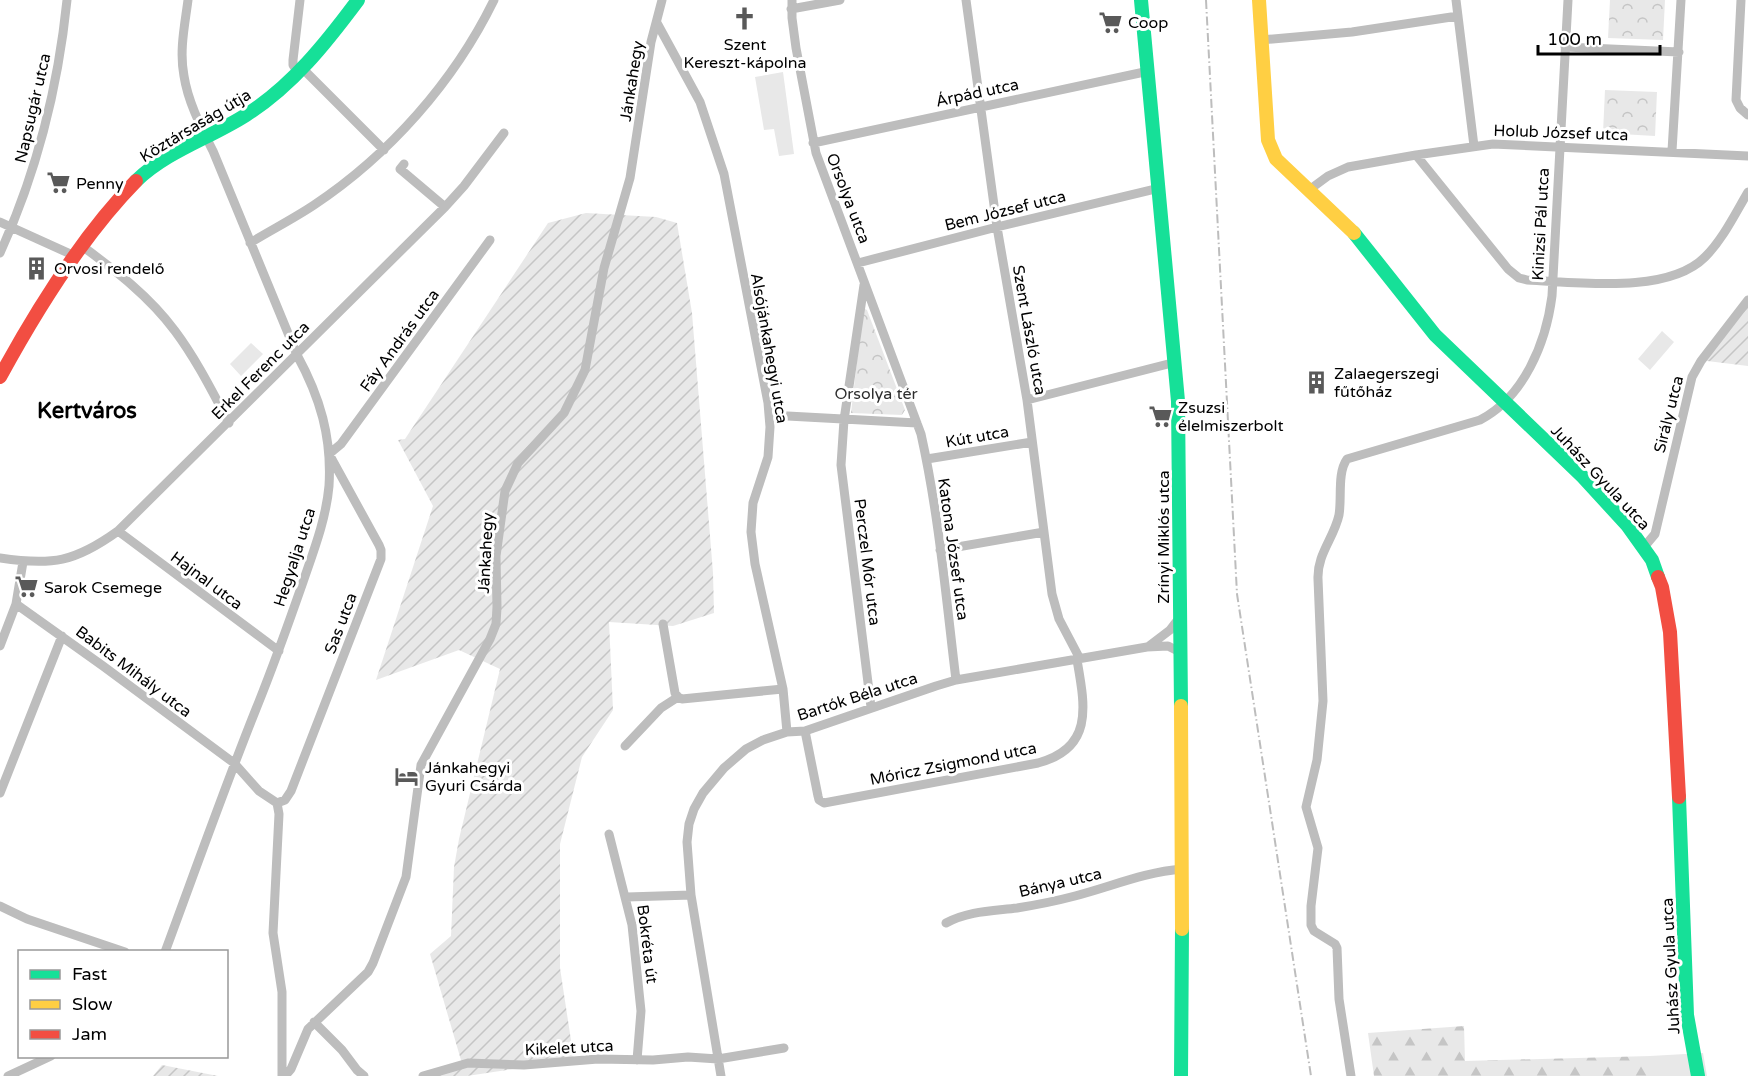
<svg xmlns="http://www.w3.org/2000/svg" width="1748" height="1076" font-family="'Varela Round',sans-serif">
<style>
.grass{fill:#e8e8e8}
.forest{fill:url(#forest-firs)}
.park{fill:url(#park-crowns)}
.garden{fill:url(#garden-furrows)}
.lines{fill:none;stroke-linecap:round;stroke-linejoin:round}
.street{stroke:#bdbdbd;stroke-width:9}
.fast{stroke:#16e098;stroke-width:14}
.slow{stroke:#ffcf43;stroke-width:14}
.jam{stroke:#f24e42;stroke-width:14}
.rail{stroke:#bdbdbd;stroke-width:2;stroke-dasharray:9 3 1.5 3;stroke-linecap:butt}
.labels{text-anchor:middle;stroke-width:6;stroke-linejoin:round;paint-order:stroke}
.poi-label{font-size:16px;fill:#000;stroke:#fff;text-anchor:start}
.street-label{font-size:16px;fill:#000;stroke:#fff}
.park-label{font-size:16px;fill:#2d2d2d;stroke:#fff}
.district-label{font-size:22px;font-weight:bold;fill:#000;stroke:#fff}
</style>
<defs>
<pattern id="forest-firs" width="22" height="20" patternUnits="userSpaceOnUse" patternTransform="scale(1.5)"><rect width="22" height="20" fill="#e8e8e8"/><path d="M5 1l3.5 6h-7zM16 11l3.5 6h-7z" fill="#c5c5c5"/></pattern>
<pattern id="park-crowns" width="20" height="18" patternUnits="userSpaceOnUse" patternTransform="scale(1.5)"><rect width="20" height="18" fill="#e8e8e8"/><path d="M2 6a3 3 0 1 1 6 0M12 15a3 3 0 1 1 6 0" fill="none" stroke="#c5c5c5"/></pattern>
<pattern id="garden-furrows" width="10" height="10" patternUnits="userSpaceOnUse" patternTransform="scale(1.5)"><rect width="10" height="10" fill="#e8e8e8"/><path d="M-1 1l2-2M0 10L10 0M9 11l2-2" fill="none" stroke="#c5c5c5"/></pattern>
</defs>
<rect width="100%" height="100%" fill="#fff"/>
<path class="grass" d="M783 72 794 154 779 156 774 129 764 130 755 77Z
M1662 331 1674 342 1650 370 1638 359Z
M251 343 263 354 241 376 230 364Z
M1703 1053 1707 1076H1650V1056Z"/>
<path class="forest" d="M1464 1026 1465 1061 1650 1056V1076H1374L1368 1033Z"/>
<path class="park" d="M1610 0H1665L1663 40 1608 38Z
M1605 90 1657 92 1655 136 1603 133Z
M863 308 867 310 905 410 902 415 851 413Z"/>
<path class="garden" d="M586 213 656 217 677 223 692 313 713 573 714 613 673 626 609 622 613 710 582 757 560 844V968L574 1060 467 1076H423L463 1067 430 954 451 936 454 867 459 839 500 669 459 650 376 680 433 506 398 440 405 439 548 223Z
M1748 296V366L1699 360Z
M162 1065 218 1076H153Z"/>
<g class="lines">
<path class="street" d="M792 0V18L796 48 816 153 921 434C939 515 946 598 956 680
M966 0 997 227 1027 400 1052 594 1059 619 1080 659
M1456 0 1474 146
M1741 0 1736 100 1740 108 1748 115
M791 9 840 0
M657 23 700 102 724 174 768 403 770 427 768 457 753 503 751 532 755 564 783 689 787 732
M1261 40 1352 32 1458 16
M1565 47 1679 52
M301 67 384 150
M297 71 293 65V60L300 0
M813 143 1149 71
M1672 151 1681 0
M1416 155 1508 269 1519 278 1527 280C1577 282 1667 295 1705 257 1723 239 1735 214 1748 192
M404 164 400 169 445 207
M1309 190 1328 176 1348 167 1416 155 1493 144 1748 156
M0 222 75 256
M250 243C271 230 293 219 314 205 389 155 454 82 494 0
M82 246C116 271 149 296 175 331 196 359 212 391 229 423
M0 253C37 172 58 88 67 0
M858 263 997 227 1159 188
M864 285 844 420 841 465 871 707
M1027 400 1176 362
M769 415 917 423
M927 459 1032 442
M118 531 279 651
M1644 547 1655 534 1692 377 1701 361 1748 300
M940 550 1044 532
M0 558C52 566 75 562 118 531L445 207 464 186 504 133
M16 604 103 666 234 763 259 791 277 803 279 814 273 933 282 992V1076
M663 624 675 693 678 697
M0 646 16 604 23 562
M1149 646 1170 630 1180 617
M678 697 682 699 783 689
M805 731 818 796 819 800 824 803 1038 763C1094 748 1085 706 1077 660
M625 746 661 708 678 697
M0 793 62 636
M277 803 285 800 291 791 381 559V550L379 545 329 454 341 444 490 240
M609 834 632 925 641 1011 637 1060
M627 897 691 895
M0 906 27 919 125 952
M946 923C968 911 992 911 1017 908 1036 905 1056 901 1075 896 1110 887 1145 872 1182 869
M165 952C195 871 224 789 256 709 273 667 288 625 303 582 314 550 326 519 329 486 332 437 320 397 297 355L213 151C201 127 188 102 184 76 179 51 185 24 188 0
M314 1022 342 1050 357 1070 364 1076
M8 1076 51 1056
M285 1076 291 1069 308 1029 368 972 373 963 406 877 421 765 490 639 496 624 497 607 496 556 505 491 518 463 564 413 585 370 604 268 630 178 651 42 662 0
M423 1076 468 1063 524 1065 598 1059 653 1060 688 1057 718 1059 784 1048
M721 1076 691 895 687 842 689 824 694 809 703 793 724 768 746 749 763 740 787 732 805 731 936 686 956 680 1147 647 1168 646 1180 652
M1351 1076 1339 999 1337 948 1335 944 1314 931 1311 925V906L1318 848 1306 807 1317 760 1323 701 1318 579C1317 554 1334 538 1339 515 1342 498 1337 473 1347 459L1480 420C1524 397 1546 343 1552 296L1568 0"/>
<path class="fast" d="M1141 0 1178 401 1181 706
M136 181C167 151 210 138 246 115 292 86 326 43 358 0
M1354 233 1435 335 1583 477 1627 525 1652 560 1658 577
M1679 797 1687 1015 1698 1076
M1181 1076 1182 929"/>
<path class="slow" d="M1259 0 1268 140 1276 159 1354 233
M1181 706 1182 929"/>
<path class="jam" d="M0 377C37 309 82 236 136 181
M1658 577 1662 587 1670 632 1679 797"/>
<path class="rail" d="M1206 0 1237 594 1311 1076"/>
</g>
<defs>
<symbol id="church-bare" viewBox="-9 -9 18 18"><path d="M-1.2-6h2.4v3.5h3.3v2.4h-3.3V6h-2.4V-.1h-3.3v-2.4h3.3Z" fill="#595959" stroke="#fff" stroke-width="2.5" paint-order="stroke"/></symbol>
<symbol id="supermarket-bare" viewBox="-9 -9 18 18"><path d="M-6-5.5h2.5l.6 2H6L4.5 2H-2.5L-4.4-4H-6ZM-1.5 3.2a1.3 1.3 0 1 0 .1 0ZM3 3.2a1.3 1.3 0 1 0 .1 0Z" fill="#595959" stroke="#fff" stroke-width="2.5" paint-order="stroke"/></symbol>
<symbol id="building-bare" viewBox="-9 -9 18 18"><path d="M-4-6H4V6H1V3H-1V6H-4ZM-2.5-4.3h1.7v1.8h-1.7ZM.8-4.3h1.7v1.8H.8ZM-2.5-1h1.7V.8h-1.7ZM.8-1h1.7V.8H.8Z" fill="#595959" stroke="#fff" stroke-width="2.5" paint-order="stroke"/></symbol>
<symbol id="hotel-bare" viewBox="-9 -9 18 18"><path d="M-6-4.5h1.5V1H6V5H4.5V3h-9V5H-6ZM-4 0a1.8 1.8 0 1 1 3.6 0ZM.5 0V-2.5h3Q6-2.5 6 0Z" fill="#595959" stroke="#fff" stroke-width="2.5" paint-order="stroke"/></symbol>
</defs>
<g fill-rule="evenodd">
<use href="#church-bare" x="728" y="2" width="33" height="33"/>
<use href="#supermarket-bare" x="1094" y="6" width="33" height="33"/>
<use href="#supermarket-bare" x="42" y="166" width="33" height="33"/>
<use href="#building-bare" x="20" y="252" width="33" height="33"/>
<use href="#building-bare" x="1300" y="366" width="33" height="33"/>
<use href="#supermarket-bare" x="1144" y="400" width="33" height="33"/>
<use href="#supermarket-bare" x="10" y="570" width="33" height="33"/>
<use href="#hotel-bare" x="390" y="760" width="33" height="33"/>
</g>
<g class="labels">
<g class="poi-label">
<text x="1128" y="28">Coop</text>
<text x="745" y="50" text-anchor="middle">Szent<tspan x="745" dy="18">Kereszt-kápolna</tspan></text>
<text x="76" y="189">Penny</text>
<text x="54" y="274">Orvosi rendelő</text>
<text x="1334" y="379">Zalaegerszegi<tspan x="1334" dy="18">fűtőház</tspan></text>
<text x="1178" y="413">Zsuzsi<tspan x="1178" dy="18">élelmiszerbolt</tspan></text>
<text x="44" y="593">Sarok Csemege</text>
<text x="425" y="773">Jánkahegyi<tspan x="425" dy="18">Gyuri Csárda</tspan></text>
</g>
<g class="street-label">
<text transform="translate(631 81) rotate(-81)" y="6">Jánkahegy</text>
<text transform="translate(977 92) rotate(-12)" y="6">Árpád utca</text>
<text transform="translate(32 108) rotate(-77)" y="6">Napsugár utca</text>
<text transform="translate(195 125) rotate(-31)" y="6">Köztársaság útja</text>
<text transform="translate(1561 132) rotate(2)" y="6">Holub József utca</text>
<text transform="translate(849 198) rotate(69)" y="6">Orsolya utca</text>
<text transform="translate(1005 210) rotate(-14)" y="6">Bem József utca</text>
<text transform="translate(1540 224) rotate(-87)" y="6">Kinizsi Pál utca</text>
<text transform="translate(1030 330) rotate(80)" y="6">Szent László utca</text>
<text transform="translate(399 340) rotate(-54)" y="6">Fáy András utca</text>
<text transform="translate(770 348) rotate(80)" y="6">Alsójánkahegyi utca</text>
<text transform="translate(260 370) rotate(-45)" y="6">Erkel Ferenc utca</text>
<text transform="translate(1668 414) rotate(-76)" y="6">Sirály utca</text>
<text transform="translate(977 436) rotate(-10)" y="6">Kút utca</text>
<text transform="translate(1601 477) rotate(47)" y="6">Juhász Gyula utca</text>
<text transform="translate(1163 537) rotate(-90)" y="6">Zrínyi Miklós utca</text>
<text transform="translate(954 549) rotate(82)" y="6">Katona József utca</text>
<text transform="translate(485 553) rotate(-87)" y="6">Jánkahegy</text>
<text transform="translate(294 557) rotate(-72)" y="6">Hegyalja utca</text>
<text transform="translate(868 562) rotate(83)" y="6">Perczel Mór utca</text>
<text transform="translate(207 580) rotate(37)" y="6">Hajnal utca</text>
<text transform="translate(340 623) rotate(-69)" y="6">Sas utca</text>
<text transform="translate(134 671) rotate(37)" y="6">Babits Mihály utca</text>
<text transform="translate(857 696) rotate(-18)" y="6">Bartók Béla utca</text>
<text transform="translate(953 763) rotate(-11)" y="6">Móricz Zsigmond utca</text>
<text transform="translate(1060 882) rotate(-13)" y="6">Bánya utca</text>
<text transform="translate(648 944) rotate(83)" y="6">Bokréta út</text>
<text transform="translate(1670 966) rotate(-93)" y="6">Juhász Gyula utca</text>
<text transform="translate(569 1047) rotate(-3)" y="6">Kikelet utca</text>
</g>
<g class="park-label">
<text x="876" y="399">Orsolya tér</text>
</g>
<g class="district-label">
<text x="87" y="418">Kertváros</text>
</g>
</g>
<rect x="18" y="950" width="210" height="108" fill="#ffffff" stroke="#999999" stroke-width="1.5"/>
<rect x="30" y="970" width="30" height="9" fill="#16e098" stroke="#999999" stroke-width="1.5"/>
<text x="72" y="980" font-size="18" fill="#000000">Fast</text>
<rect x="30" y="1000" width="30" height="9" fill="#ffcf43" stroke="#999999" stroke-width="1.5"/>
<text x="72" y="1010" font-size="18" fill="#000000">Slow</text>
<rect x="30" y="1030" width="30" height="9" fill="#f24e42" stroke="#999999" stroke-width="1.5"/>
<text x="72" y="1040" font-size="18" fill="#000000">Jam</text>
<path d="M1538 45v9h122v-9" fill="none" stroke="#000000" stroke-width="3"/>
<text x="1547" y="45" font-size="18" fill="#000000" stroke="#ffffff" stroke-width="4.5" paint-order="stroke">100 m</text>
</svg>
